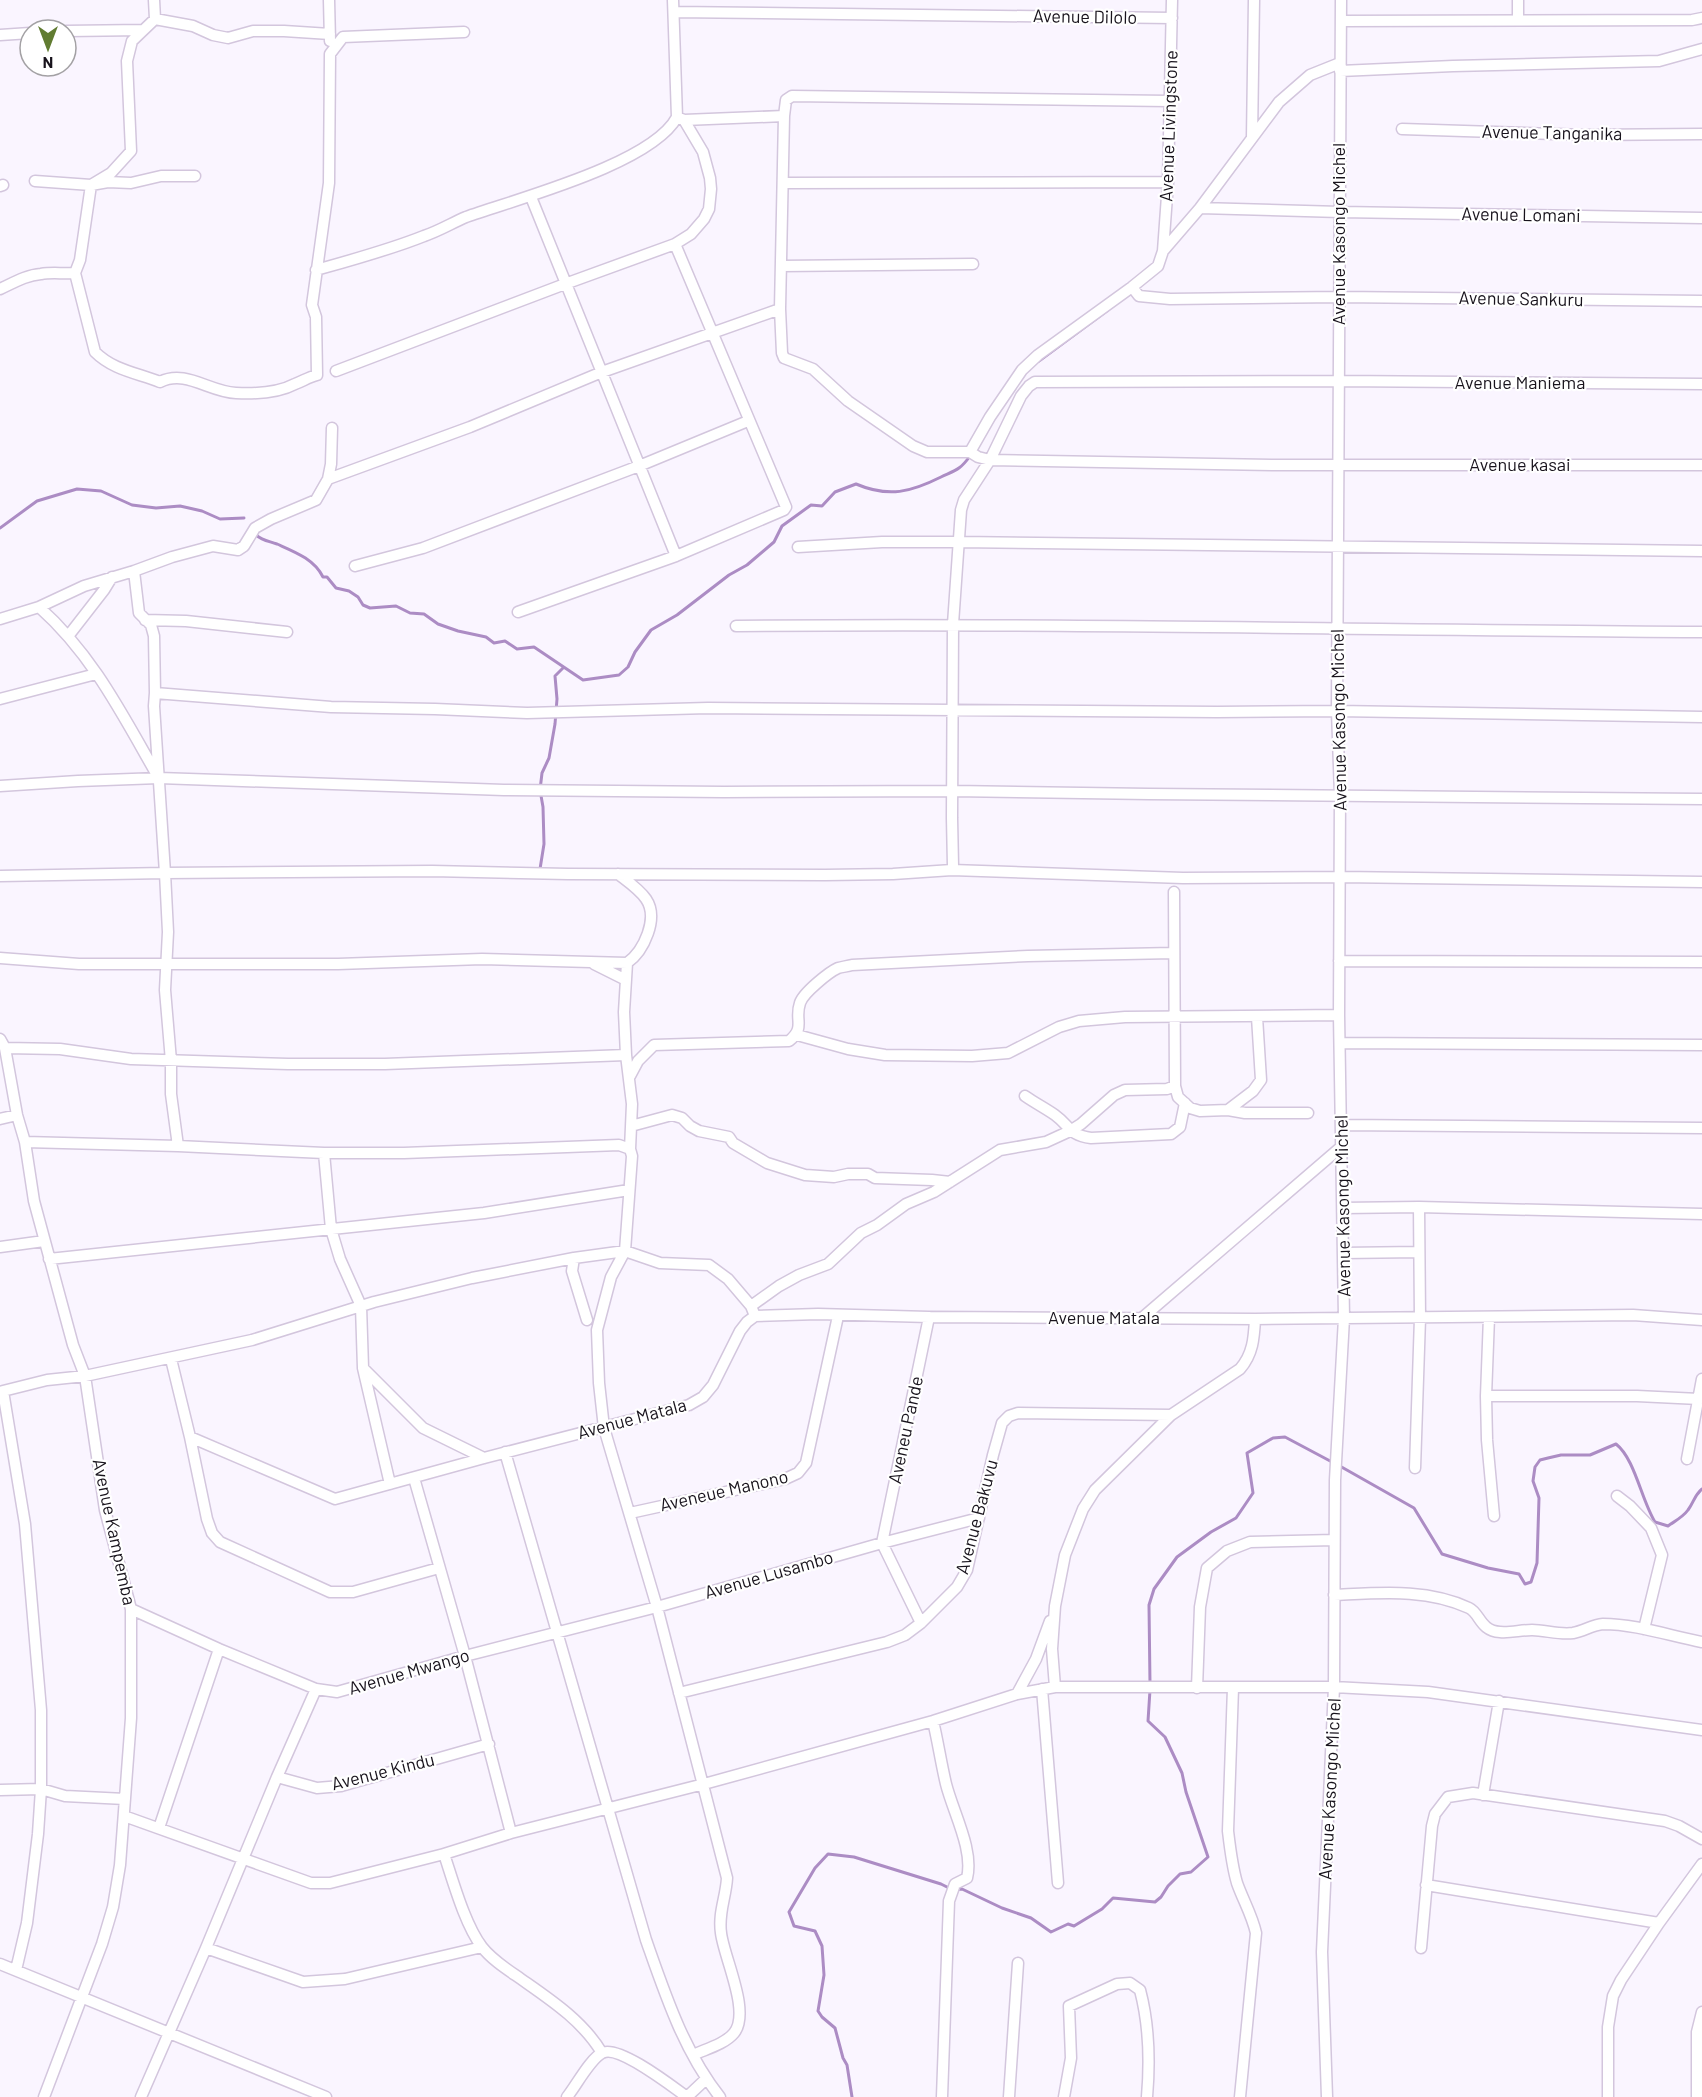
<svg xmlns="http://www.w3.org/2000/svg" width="1702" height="2097" font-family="Barlow,sans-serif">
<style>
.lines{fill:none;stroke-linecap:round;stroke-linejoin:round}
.stream{stroke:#ac8cc4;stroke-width:3}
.minor-casing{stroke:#d3c6dd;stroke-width:13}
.minor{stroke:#fff;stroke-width:10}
.labels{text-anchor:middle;stroke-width:4.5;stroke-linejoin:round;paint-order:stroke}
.street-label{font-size:18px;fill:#18131c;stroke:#fff}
</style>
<rect width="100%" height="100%" fill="#faf5ff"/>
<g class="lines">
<path class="stream" d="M1039 361 1108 310
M0 528 37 501 77 489 101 491 132 505 156 508 180 506 202 511 220 519 244 518
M256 535C263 541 269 541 277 544 295 552 314 559 323 577H327L336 588 349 591 358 597 363 605 370 608 396 606 410 613 424 614 438 624 458 631 486 637 494 643 505 641 517 649 534 647 583 680 619 675 628 667 635 652 651 630 677 615 729 575 747 565 774 542 782 526 811 505 822 506 835 492 856 484C889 498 911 492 941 477 956 470 960 470 970 456
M540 869 544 844 543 807 540 790 542 773 549 758 555 724 557 699 555 676 563 668
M1338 1465 1414 1508 1442 1554 1488 1568 1519 1574 1525 1584 1531 1582 1537 1563 1539 1498 1533 1481 1535 1467 1540 1460 1548 1458 1561 1455H1590L1616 1444C1635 1459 1641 1499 1655 1522L1668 1526C1675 1521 1683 1517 1688 1510 1694 1502 1694 1496 1702 1489
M1150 1684 1149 1605 1154 1589 1177 1557 1211 1532 1236 1518 1253 1493 1247 1453 1273 1438 1285 1437 1332 1462
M852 2097 847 2065 843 2058 835 2028 822 2017 818 2011 824 1975 822 1946 815 1931 794 1926 789 1912 815 1868 828 1854 854 1857 941 1884 953 1890 962 1889 1002 1908 1031 1918 1051 1932 1068 1924 1074 1926 1102 1909 1113 1898 1155 1902 1161 1897 1168 1886 1180 1874 1191 1872 1208 1857 1186 1792 1182 1773 1165 1737 1148 1721 1150 1690"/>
<defs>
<path id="minor" d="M154 0 155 19
M329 0 330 41
M674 12 1172 18
M1518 20V0
M1341 21 1692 20 1702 18
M66 31 143 30
M330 34 284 31H253L228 38 213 35 193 26 155 19 132 41 127 61 131 151 111 173 91 185 80 260 75 273 95 352C113 370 137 373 160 382 186 369 209 392 236 393 255 394 278 393 295 384 303 381 309 377 317 375L316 317 312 305 329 183 330 54 343 37 464 32
M0 35 30 33
M1340 71 1453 66 1659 61 1702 49
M679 118 684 120 784 116
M1402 129 1586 135 1702 134
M1252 138 1254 0
M35 181 91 185 108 182 131 183 161 176H195
M784 183 1168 182
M0 186 3 185
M531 197 676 556
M1200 208 1340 212 1702 218
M1163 251 1168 182 1172 0
M781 266 973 264
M316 270C352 260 389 250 424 236 439 231 452 223 466 217 516 199 652 164 677 117L673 0
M1132 287 1139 296 1170 299 1340 297 1702 301
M0 289C13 283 26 275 41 274 52 272 63 274 75 273
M780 309 782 353 784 358 813 369 848 401 913 446 927 452H970L978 457 990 460 1272 465H1702
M336 371 565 284 675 244 691 234 704 219 709 209 711 189 710 178 703 152 684 120
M970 452 990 417 1022 370 1038 355 1132 287 1158 266 1163 251 1200 208 1279 102 1310 75 1340 63
M328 479 331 464 332 428
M798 547 882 542H959L1702 551
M355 566 423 548 639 466 748 421
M39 607C92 654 122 714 157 775
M518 612 676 556 784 510 786 507 675 244
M0 619 39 607 84 586 134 571 172 557 213 546 238 550 244 546 255 528 271 519 316 500 328 479 470 427 602 372 780 309 784 116 786 100 792 96 1169 101
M145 620 186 621 287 632
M736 626C1058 623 1380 630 1702 632
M69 635 104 590 112 577
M155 693 331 707 435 709 527 713 708 708 1217 712 1337 711 1702 717
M0 699 96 674
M0 786 78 781 159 778 504 790 724 792 953 791 1149 794 1702 799
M952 870 1183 878 1341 877 1702 882
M0 876 165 873 154 706 155 693 154 636 151 625 139 613 134 571
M0 958 79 964H338L482 959 627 963C644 951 659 918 646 899 639 889 627 881 618 874
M1339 961 1702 962
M627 963 624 1012 626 1055 632 1104 630 1149
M594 964 626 980
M797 1035 848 1049 885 1055 972 1056 1008 1053 1059 1027 1079 1021 1125 1017 1339 1015
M0 1039 5 1048 17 1115 25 1142 34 1201 73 1345 85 1376 105 1510 131 1609V1718L120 1865 113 1907 102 1944 44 2097
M1340 1043 1702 1045
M5 1048 60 1049 131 1059 288 1064H385L626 1055
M630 1076 638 1061 654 1045 789 1041C806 1027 794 1020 800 1003 803 993 829 972 838 968 842 967 848 966 852 965L1028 956 1173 953
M1175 1086 1178 1097 1190 1108 1200 1111 1228 1110 1245 1113H1308
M1025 1096C1035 1103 1045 1108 1055 1115 1070 1126 1069 1135 1091 1138L1171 1134 1180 1127 1185 1103
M1228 1110 1253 1091 1261 1080 1257 1017
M0 1119 17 1115
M1341 1125 1702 1128
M631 1126 672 1115 682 1118 690 1126 699 1131 729 1137 733 1143 767 1163 805 1175 834 1177 848 1174H868L875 1178 932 1180 950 1182
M25 1142 178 1146 324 1153H404L619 1145 630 1149 632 1156 625 1251 611 1277 597 1330 599 1383 604 1428 657 1607 727 1878C726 1897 718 1913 721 1933 724 1958 751 2012 734 2033 725 2044 706 2049 693 2055
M178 1146 171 1094V1061L165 990 168 932 165 873 432 871 568 874 825 875 893 874 952 870 953 866 952 818 953 624 961 510 964 500 990 460 1021 396 1029 386 1035 382 1338 381 1702 384
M324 1153 331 1229 340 1259 361 1306 363 1368 390 1484
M1343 1208 1419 1207 1702 1214
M0 1247 44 1241
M1343 1253 1418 1252
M574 1258 572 1271 587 1320
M49 1259 484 1213 629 1190
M751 1306 779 1286 799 1275 828 1264 861 1233 877 1225 906 1204 934 1192 1000 1150 1046 1142 1070 1131 1081 1124 1114 1095 1125 1090 1167 1089 1175 1086 1174 892
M1489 1317 1486 1396 1487 1440 1494 1516
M1142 1318 1341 1147
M171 1359 190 1437 335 1499 484 1458 689 1405 703 1397 713 1385 740 1331 747 1322 755 1316 818 1314 929 1317 1255 1319 1633 1315 1702 1320
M363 1368 423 1428 484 1458
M1486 1396H1637L1699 1399
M190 1437 207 1519 212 1533 220 1542 330 1592H353L439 1568
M505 1452 646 1940C665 1994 684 2052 720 2097
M1687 1459 1702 1379
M1415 1468 1420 1318 1419 1207
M414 1478 465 1656 511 1833
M1617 1496 1630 1506 1651 1528 1662 1555 1644 1629
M630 1513 785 1479 798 1473 806 1463 838 1316
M1334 1595C1379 1593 1427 1588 1469 1608 1480 1613 1480 1631 1500 1632 1510 1633 1521 1630 1532 1630 1545 1630 1559 1635 1573 1633 1584 1631 1592 1625 1603 1624 1636 1624 1670 1636 1702 1642
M131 1609 219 1649 316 1689 337 1692 465 1656 657 1607 882 1543 979 1518
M921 1623 882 1543 929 1317
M1055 1687 1052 1649 1055 1606 1065 1555 1083 1509 1095 1490 1171 1415 1240 1369C1253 1354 1254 1338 1255 1319
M1197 1688 1200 1607 1207 1568 1227 1551 1250 1542 1334 1540
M1233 1688 1228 1831C1230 1848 1232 1866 1237 1883 1243 1900 1252 1915 1256 1933L1240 2097
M1042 1689 1058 1883
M679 1693 887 1642 905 1635 921 1623 957 1587 967 1570 993 1455 1002 1423 1009 1416 1018 1413 1171 1415
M1017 1694 1036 1659 1050 1621
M933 1721C938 1742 941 1763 946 1784 953 1812 974 1850 967 1878L955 1884 949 1901 942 2097
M277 1777 317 1788 341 1786 489 1744
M0 1790 41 1789 65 1796 125 1799
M1483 1795 1499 1701
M124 1816 311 1883H330L444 1854 511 1833 704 1784 933 1721 1017 1694 1055 1687H1334L1428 1692 1702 1730
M159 1828 219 1649
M444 1854C453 1881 465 1925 482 1947 492 1960 508 1970 521 1979 551 2000 583 2021 602 2053
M1426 1885 1659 1923
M206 1948 303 1982 345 1979 482 1947
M1421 1948 1432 1826 1435 1814 1448 1797 1473 1793 1665 1821 1679 1826 1702 1839
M0 1964 326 2097
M16 1970 27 1923 38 1834 41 1789V1710L25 1524 3 1391 47 1380 85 1376 252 1340 374 1302 472 1278 574 1258 625 1251 660 1263 709 1265 728 1279 751 1306 755 1316
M141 2097 206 1948 277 1777 316 1689
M567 2097C576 2086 590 2059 602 2053 618 2044 673 2087 687 2097
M687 2097 706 2079
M1009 2097 1018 1963
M1064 2097 1071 2058 1069 2006 1117 1984 1130 1983 1140 1990C1149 2024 1150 2062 1147 2097
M1327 2097 1322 1952 1334 1687 1335 1480 1344 1318 1339 1015 1340 795 1337 711 1341 0
M1608 2097V2027L1613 1996 1621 1980 1659 1923 1702 1864
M1697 2097V2032L1702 2012"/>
</defs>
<use href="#minor" class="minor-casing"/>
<use href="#minor" class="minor"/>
</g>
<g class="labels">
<g class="street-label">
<text transform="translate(1085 17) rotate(1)" y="6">Avenue Dilolo</text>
<text transform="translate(1169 126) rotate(-88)" y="6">Avenue Livingstone</text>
<text transform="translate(1552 133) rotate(1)" y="6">Avenue Tanganika</text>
<text transform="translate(1521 215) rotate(1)" y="6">Avenue Lomani</text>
<text transform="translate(1339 234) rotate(-90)" y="6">Avenue Kasongo Michel</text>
<text transform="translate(1521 299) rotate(1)" y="6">Avenue Sankuru</text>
<text x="1520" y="389">Avenue Maniema</text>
<text x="1520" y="471">Avenue kasai</text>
<text transform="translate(1339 720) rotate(-91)" y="6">Avenue Kasongo Michel</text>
<text transform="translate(1343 1206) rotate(-91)" y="6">Avenue Kasongo Michel</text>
<text x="1104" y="1324">Avenue Matala</text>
<text transform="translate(632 1419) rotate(-15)" y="6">Avenue Matala</text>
<text transform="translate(906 1430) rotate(-78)" y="6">Aveneu Pande</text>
<text transform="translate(724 1491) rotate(-13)" y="6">Aveneue Manono</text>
<text transform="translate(977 1517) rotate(-75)" y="6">Avenue Bakuvu</text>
<text transform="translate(114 1532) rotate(78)" y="6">Avenue Kampemba</text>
<text transform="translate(769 1575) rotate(-16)" y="6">Avenue Lusambo</text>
<text transform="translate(409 1672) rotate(-16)" y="6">Avenue Mwango</text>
<text transform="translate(383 1772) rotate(-14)" y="6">Avenue Kindu</text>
<text transform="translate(1330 1789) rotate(-87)" y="6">Avenue Kasongo Michel</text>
</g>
</g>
<g transform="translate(48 48) rotate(180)"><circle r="28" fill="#ffffff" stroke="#a3a1a4" stroke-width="1.5"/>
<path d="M0-4.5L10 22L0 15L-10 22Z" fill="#617c31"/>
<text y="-9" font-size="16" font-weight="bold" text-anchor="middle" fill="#18131c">N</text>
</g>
</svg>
